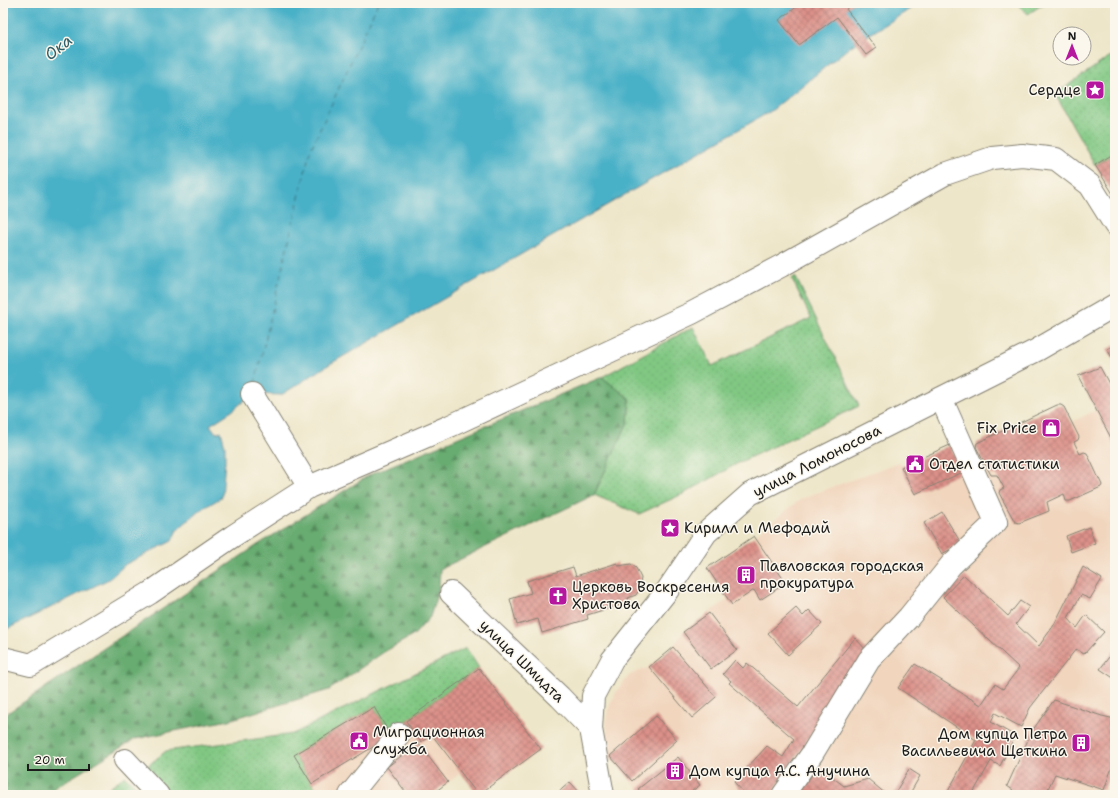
<svg xmlns="http://www.w3.org/2000/svg" width="1118" height="798" font-family="'Shantell Sans',sans-serif">
<style>
.built{fill:#f1d5bd}
.grass{fill:url(#grass-dots);stroke:#4e7250}
.forest{fill:url(#forest-firs);stroke:#426446}
.water{fill:#48b1c7;stroke:#326672}
.lines{fill:none;stroke-linecap:round;stroke-linejoin:round}
.ferry{stroke:#305f69;stroke-width:1;stroke-dasharray:5 4;stroke-linecap:butt}
.building{fill:url(#building-cross-hatch)}
.minor-casing{stroke:#858172;stroke-width:24}
.minor{stroke:#fff;stroke-width:22}
.labels{text-anchor:middle;stroke-width:3;stroke-linejoin:round;paint-order:stroke}
.poi-label{font-size:15px;fill:#1c1c1c;stroke:#fbf7ec;text-anchor:start}
.street-label{font-size:15px;fill:#1c1c1c;stroke:#fbf7ec}
.water-label{font-size:16px;font-style:italic;fill:#305f69;stroke:#fbf7ec}
</style>
<defs>
<pattern id="grass-dots" width="8" height="8" patternUnits="userSpaceOnUse"><rect width="8" height="8" fill="#81c883"/><path d="M2 2h.1M6 6h.1" fill="none" stroke="#6fab71" stroke-width="1.8" stroke-linecap="round"/></pattern>
<pattern id="forest-firs" width="22" height="20" patternUnits="userSpaceOnUse"><rect width="22" height="20" fill="#68ac71"/><path d="M5 1l3.5 6h-7zM16 11l3.5 6h-7z" fill="#558b5c"/></pattern>
<pattern id="building-cross-hatch" width="8" height="8" patternUnits="userSpaceOnUse"><rect width="8" height="8" fill="#db9189"/><path d="M0 0l8 8M0 8l8-8" fill="none" stroke="#b1766f"/></pattern>
</defs>
<rect width="100%" height="100%" fill="#fbf7ec"/>
<filter id="ink" filterUnits="userSpaceOnUse"><feTurbulence type="fractalNoise" baseFrequency=".025" numOctaves="2"/><feDisplacementMap in="SourceGraphic" scale="8" xChannelSelector="R" yChannelSelector="G"/><feConvolveMatrix kernelMatrix="1 2 1 2 8 2 1 2 1" color-interpolation-filters="sRGB"/></filter>
<filter id="wash" filterUnits="userSpaceOnUse"><feTurbulence type="fractalNoise" baseFrequency=".012" numOctaves="4" result="noise"/><feDisplacementMap in="SourceGraphic" scale="16" xChannelSelector="R" yChannelSelector="G"/><feGaussianBlur stdDeviation="0.9" result="paint"/><feColorMatrix in="noise" values="0 0 0 0 0 0 0 0 0 0 0 0 0 0 0 0 0 1.4 0 .05"/><feComposite in="paint" operator="in"/></filter>
<g filter="url(#wash)">
<rect width="100%" height="100%" fill="#eee6c9"/>
<path class="built" d="M1057 405H1061L1064 407 1072 422 1096 410 1110 436 1115 453V759L1102 795H643L610 756 606 723 610 704 618 689 630 675 649 667 673 647 683 632 728 599 707 568 754 536 801 499 899 462 902 467 950 445 956 457 976 447 977 443Z
M479 668 541 749 479 795 461 773 431 795H320L294 755 374 707 391 736 406 721Z"/>
<path class="grass" d="M1016 3H1045L1028 14Z
M1115 53V153L1095 165 1055 94Z
M795 276 859 406 740 462 685 493 639 514 594 495 628 422 630 399 602 377 693 327 712 366 811 318 792 279Z
M466 648 479 668 406 721 391 736 374 707 294 755 320 795H171L145 768 166 751 293 734Z
M125 776 145 795H98Z"/>
<path class="forest" d="M602 377 630 399 628 422 594 495 440 569 439 588 430 617 414 635 384 652 329 690 229 720 135 739 43 795H3V716L256 546 371 474Z"/>
<path class="water" d="M3 3H920L851 46 771 111 330 364 281 395 252 394 232 411 210 425 216 433 221 431 225 446V461L222 497 199 511 177 530 172 541 126 564 109 579 3 631Z"/>
<g class="lines">
<path class="ferry" d="M255 383 310 151 378 3"/>
</g>
<g id="blocks">
<path class="building" d="M802 3H854L846 9 876 48 866 55 837 17 799 45 779 20Z
M1115 153V197L1095 165Z
M1115 345V363L1107 349Z
M1100 367 1115 395V451L1110 436 1078 376Z
M1057 405H1061L1064 407 1079 437 1078 440 1074 442 1080 454 1084 452 1087 453 1102 485 1101 487 1070 501H1066L1064 494 1047 502 1049 511 1019 523 1015 522 999 493 1000 490 1004 488 997 475H991L976 447 977 443Z
M950 445 963 472 915 494 901 467Z
M942 512 961 543 942 554 924 523Z
M1089 527 1095 543 1071 552 1066 536Z
M754 536 786 583 760 600 754 590 732 605 707 568Z
M617 563 618 566 631 564 636 568 641 578 639 590 636 595 628 598 629 602 587 615 588 619 542 633 538 619 517 625 510 599 531 593 527 581 573 567 576 576Z
M1083 567 1102 579 1090 599 1081 595 1068 618 1077 628 1086 615 1104 632 1084 654 1076 649 1030 708 1021 727 995 713 991 722 1015 736 1000 766 991 761 972 795H946L976 740 898 688 915 664 981 705 995 684 1003 689 1019 668 943 597 964 575 1008 616 1020 601 1029 607 1016 624 1039 646 1054 625Z
M796 608 803 616 809 610 822 624 788 655 768 633Z
M709 613 737 650 711 669 683 632Z
M855 638 868 652 818 724 771 795H746L734 782 767 746 783 757 794 739 729 683 731 681 723 674 735 660 743 668 747 663 798 707Z
M673 647 716 697 692 718 649 667Z
M1115 649V679L1100 669Z
M479 668 541 749 478 795 432 735 421 742 406 721Z
M1054 700 1102 716 1115 719V759L1104 790 1055 774 1045 795H1011L1013 790 1007 786 1032 731Z
M374 707 391 736 312 784 294 755Z
M656 716 677 740 632 781 610 756Z
M418 743 448 782 431 795H408L387 767Z
M678 757 700 785 687 795H643L638 789Z
M819 767 844 786 868 779 887 795H795Z
M909 769 920 776 909 795H898L895 793Z
M570 782 582 795H555Z"/>
</g>
</g>
<g filter="url(#ink)">
<use href="#blocks" fill-opacity="0" stroke="#858172" stroke-width="1"/>
<g class="lines">
<defs>
<path id="minor" d="M252 394 309 487 450 426 692 313 781 266 945 174 992 158 1022 155 1056 159 1090 185 1115 225
M451 593 560 697 591 729
M7 659 31 665 150 593 233 536 309 487
M125 760 158 795
M350 795 399 734
M603 795 591 729 593 696 612 660 667 591 706 533 750 494 1037 350 1115 305
M783 795 812 754 869 660 909 617 951 565 996 522 941 398"/>
</defs>
<use href="#minor" class="minor-casing"/>
<use href="#minor" class="minor"/>
</g>
</g>
<defs>
<symbol id="sight-square" viewBox="-11 -11 22 22"><rect x="-9" y="-9" width="18" height="18" rx="4" fill="#b5179e" stroke="#fbf7ec"/><path d="M0-6L1.8-2.2L6-1.7L2.9 1.2L3.7 5.4L0 3.3L-3.7 5.4L-2.9 1.2L-6-1.7L-1.8-2.2Z" fill="#fff"/></symbol>
<symbol id="shop-square" viewBox="-11 -11 22 22"><rect x="-9" y="-9" width="18" height="18" rx="4" fill="#b5179e" stroke="#fbf7ec"/><path d="M-5-2.5h2.3a2.7 3.5 0 0 1 5.4 0H5L5.5 6h-11ZM-1.5-2.5h3a1.5 2.3 0 0 0-3 0Z" fill="#fff"/></symbol>
<symbol id="civic-square" viewBox="-11 -11 22 22"><rect x="-9" y="-9" width="18" height="18" rx="4" fill="#b5179e" stroke="#fbf7ec"/><path d="M-.6-6.5H3V-4.5H.6V-3L4-1V1h2V6H-6V1h2V-1L-.6-3ZM-1.2 2.5V6h2.4V2.5Z" fill="#fff"/></symbol>
<symbol id="building-square" viewBox="-11 -11 22 22"><rect x="-9" y="-9" width="18" height="18" rx="4" fill="#b5179e" stroke="#fbf7ec"/><path d="M-4-6H4V6H1V3H-1V6H-4ZM-2.5-4.3h1.7v1.8h-1.7ZM.8-4.3h1.7v1.8H.8ZM-2.5-1h1.7V.8h-1.7ZM.8-1h1.7V.8H.8Z" fill="#fff"/></symbol>
<symbol id="church-square" viewBox="-11 -11 22 22"><rect x="-9" y="-9" width="18" height="18" rx="4" fill="#b5179e" stroke="#fbf7ec"/><path d="M-1.2-6h2.4v3.5h3.3v2.4h-3.3V6h-2.4V-.1h-3.3v-2.4h3.3Z" fill="#fff"/></symbol>
</defs>
<g fill-rule="evenodd">
<use href="#sight-square" x="1084" y="79" width="22" height="22"/>
<use href="#shop-square" x="1040" y="417" width="22" height="22"/>
<use href="#civic-square" x="904" y="453" width="22" height="22"/>
<use href="#sight-square" x="659" y="517" width="22" height="22"/>
<use href="#building-square" x="735" y="564" width="22" height="22"/>
<use href="#church-square" x="547" y="585" width="22" height="22"/>
<use href="#civic-square" x="348" y="730" width="22" height="22"/>
<use href="#building-square" x="1070" y="732" width="22" height="22"/>
<use href="#building-square" x="664" y="760" width="22" height="22"/>
</g>
<g class="labels">
<g class="poi-label">
<text x="1081" y="95" text-anchor="end">Сердце</text>
<text x="1037" y="433" text-anchor="end">Fix Price</text>
<text x="929" y="469">Отдел статистики</text>
<text x="684" y="533">Кирилл и Мефодий</text>
<text x="760" y="571">Павловская городская<tspan x="760" dy="17">прокуратура</tspan></text>
<text x="572" y="592">Церковь Воскресения<tspan x="572" dy="17">Христова</tspan></text>
<text x="373" y="737">Миграционная<tspan x="373" dy="17">служба</tspan></text>
<text x="1067" y="739" text-anchor="end">Дом купца Петра<tspan x="1067" dy="17">Васильевича Щеткина</tspan></text>
<text x="689" y="776">Дом купца А.С. Анучина</text>
</g>
<g class="street-label">
<text transform="translate(817 461) rotate(-27)" y="5">улица Ломоносова</text>
<text transform="translate(522 661) rotate(44)" y="5">улица Шмидта</text>
</g>
<g class="water-label">
<text transform="translate(58 47) rotate(-39)" y="6">Ока</text>
</g>
</g>
<rect width="1118" height="798" fill="none" stroke="#fbf7ec" stroke-width="16"/>
<g transform="translate(1072 46)"><circle r="19" fill="#fbf7ec" stroke="#a29f99"/>
<path d="M0-3L7 15L0 10L-7 15Z" fill="#b5179e"/>
<text y="-6" font-size="11" font-weight="bold" text-anchor="middle" fill="#1c1c1c">N</text>
</g>
<path d="M28 764v6h61v-6" fill="none" stroke="#1c1c1c" stroke-width="2"/>
<text x="34" y="764" font-size="12" fill="#1c1c1c" stroke="#fbf7ec" stroke-width="3" paint-order="stroke">20 m</text>
</svg>
